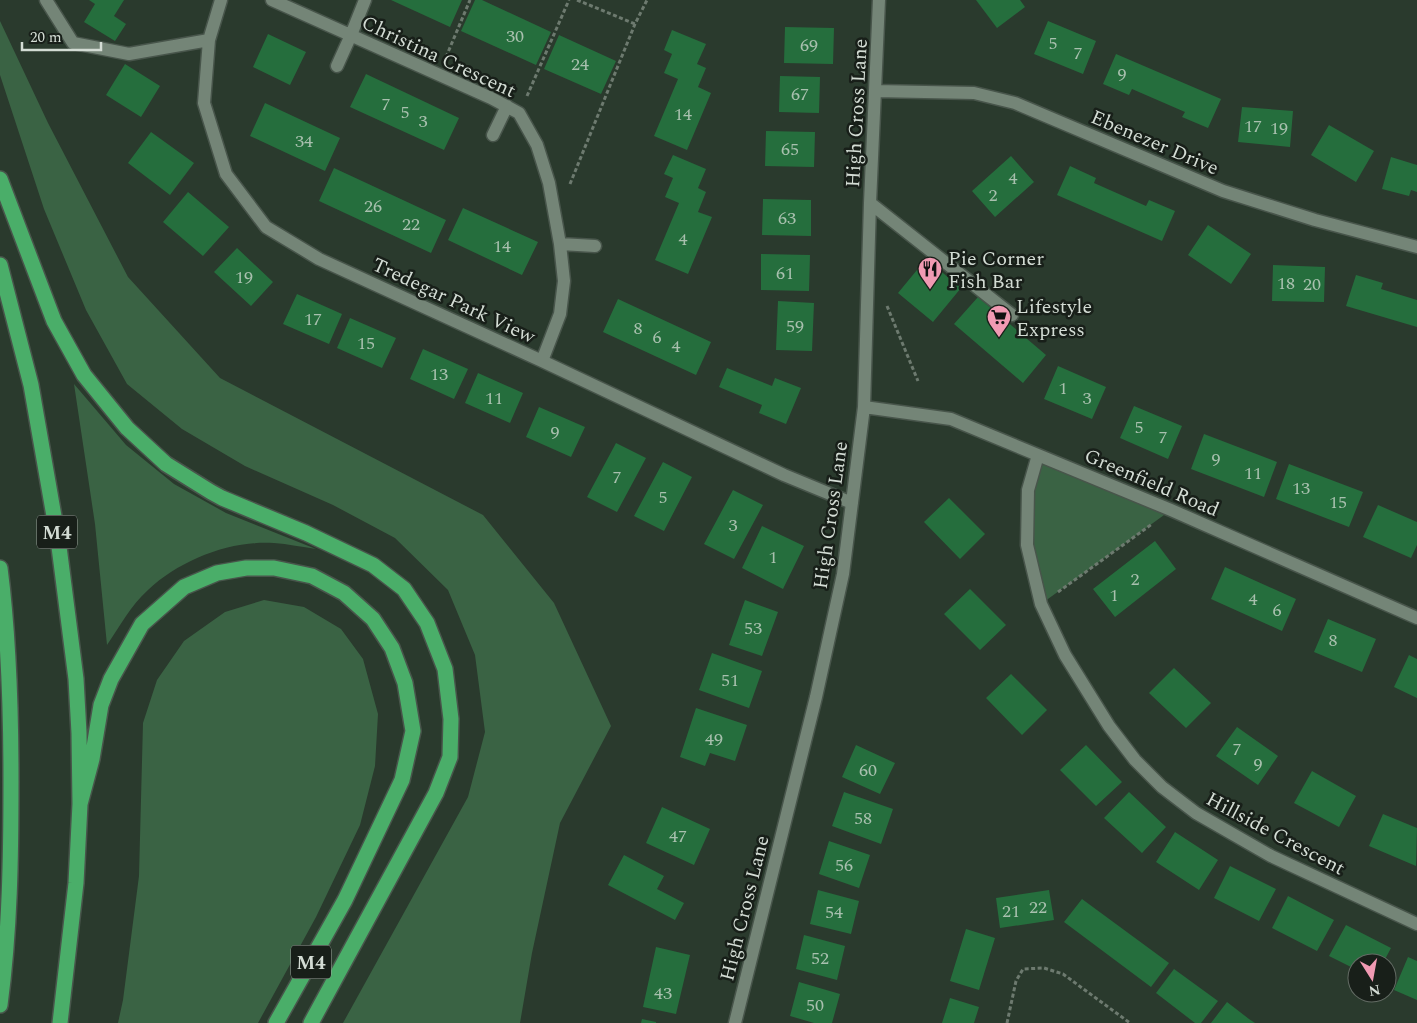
<svg xmlns="http://www.w3.org/2000/svg" width="1417" height="1023" font-family="Spectral,serif">
<style>
.green{fill:#3a6344}
.building{fill:#256e3d}
.lines{fill:none;stroke-linecap:round;stroke-linejoin:round}
.minor-casing{stroke:#48554b;stroke-width:15}
.highway-casing{stroke:#48554b;stroke-width:18}
.path{stroke:#6d7a6f;stroke-width:3;stroke-dasharray:4 2.5;stroke-linecap:butt}
.minor{stroke:#748577;stroke-width:12}
.highway{stroke:#4aae69;stroke-width:15}
.labels{text-anchor:middle;stroke-width:5;stroke-linejoin:round;paint-order:stroke}
.number-label{font-size:18px;fill:#a8c0ae}
.shield{fill:#181f19;stroke:#9ba39c;stroke-width:1}
.shield-label{font-size:19px;font-weight:bold;fill:#d3dcd4}
.street-label{font-size:20px;fill:#d3dcd4;stroke:#181f19}
.poi-label{font-size:20px;fill:#d3dcd4;stroke:#181f19;text-anchor:start}
</style>
<rect width="100%" height="100%" fill="#2a3a2d"/>
<path class="green" d="M0 21 48 123 128 277 220 378 483 515 554 603 611 726 560 823 532 953 520 1023H343L468 797 485 732 475 655 448 590 395 538 333 505 245 466 182 429 127 384 86 310 44 209 0 75Z
M74 384 126 445 174 484 226 513 316 549C302 547 288 544 274 543 230 540 180 560 148 590 131 605 120 626 107 645L95 524Z
M1038 455 1171 510 1041 604 1027 545Z
M264 600 304 607 341 629 363 659 378 714 375 766 360 825 316 917 258 1023H118L123 1000 139 876 143 723 157 680 184 641 225 612Z"/>
<path class="building" d="M89 0H124L114 16 126 24 115 41 84 22 95 4Z
M391 0H462L450 27Z
M475 0H482L551 32 536 65 461 31Z
M976 0H1020L1025 7 997 28Z
M1048 21 1096 41 1083 74 1034 54Z
M785 27 834 28 833 64 784 63Z
M672 30 706 44 697 64 706 68 698 87 711 93 687 150 654 136 678 79 664 73 672 54 664 50Z
M268 34 306 52 290 85 253 67Z
M559 35 616 61 601 94 544 69Z
M1116 54 1221 99 1208 128 1182 117 1185 112 1132 89 1129 95 1103 84Z
M125 64 160 86 141 117 106 95Z
M366 74 459 118 444 150 350 107Z
M780 76 820 77 819 113 779 112Z
M265 103 340 138 325 171 250 136Z
M1242 107 1293 111 1290 147 1238 142Z
M1329 125 1374 151 1356 182 1311 155Z
M766 131 815 132 814 167 765 166Z
M151 132 194 163 170 195 128 163Z
M673 155 706 169 698 188 706 192 698 212 712 217 688 274 655 260 679 203 665 197 673 178 664 174Z
M1011 156 1034 182 995 217 972 191Z
M1391 157 1417 165V192L1411 190 1409 196 1382 189Z
M1070 166 1096 178 1094 183 1146 206 1149 200 1175 211 1162 241 1057 195Z
M334 168 446 220 431 253 319 201Z
M188 192 229 227 203 256 163 222Z
M763 199 811 200V236L762 235Z
M463 208 538 242 522 275 448 240Z
M1208 225 1251 254 1231 284 1188 255Z
M237 248 273 282 251 306 214 272Z
M761 254 810 255 809 291 761 290Z
M926 259 961 288 933 322 898 293Z
M1273 265 1325 267 1324 302 1272 301Z
M1356 275 1383 283 1381 289 1417 300V327L1346 306Z
M297 294 342 314 329 344 283 324Z
M978 297 1046 355 1023 383 954 324Z
M618 299 711 342 696 375 603 332Z
M778 301 814 303 812 351 776 350Z
M350 318 396 338 382 368 337 348Z
M423 349 468 369 454 399 410 379Z
M1058 366 1106 387 1092 419 1044 399Z
M727 368 772 386 775 378 801 388 786 424 759 413 762 405 719 387Z
M478 373 523 393 510 423 465 403Z
M1134 406 1182 426 1168 459 1120 438Z
M539 407 585 427 571 457 526 437Z
M1204 434 1277 462 1264 497 1191 469Z
M616 443 646 458 617 512 587 497Z
M663 462 692 477 664 531 634 516Z
M1289 464 1363 492 1349 527 1276 499Z
M733 490 763 505 734 559 704 544Z
M949 498 985 534 960 559 924 522Z
M1378 505 1417 522V545L1411 558 1363 537Z
M762 526 804 546 783 589 742 568Z
M1155 541 1176 569 1115 617 1093 589Z
M1225 567 1296 599 1282 631 1211 599Z
M970 589 1006 625 980 650 944 614Z
M745 600 778 612 762 656 729 645Z
M1328 619 1376 639 1362 672 1314 652Z
M712 653 762 671 749 708 699 690Z
M1409 655 1417 659V698L1394 687Z
M1174 668 1211 703 1186 728 1149 693Z
M1011 674 1047 710 1022 735 986 698Z
M696 708 747 725 735 761 710 753 705 766 680 757Z
M1237 727 1278 756 1258 785 1216 756Z
M856 745 895 763 880 794 842 777Z
M1086 745 1122 782 1096 806 1060 770Z
M1312 771 1356 796 1339 827 1294 803Z
M844 792 893 809 881 844 832 826Z
M1129 792 1166 827 1142 853 1104 818Z
M662 807 710 829 694 865 646 843Z
M1383 814 1417 828 1416 866 1369 846Z
M1175 832 1218 860 1199 890 1156 862Z
M829 841 870 855 859 888 819 874Z
M624 855 664 876 657 889 684 903 675 920 608 885Z
M1230 866 1276 889 1259 921 1214 898Z
M818 890 859 901 851 934 810 924Z
M1049 890 1054 920 1000 928 996 898Z
M1288 896 1334 920 1317 951 1272 928Z
M1082 899 1169 963 1151 987 1064 922Z
M1346 925 1391 948 1383 963H1357V970L1329 956Z
M966 929 995 938 979 990 950 981Z
M804 935 845 946 837 980 796 969Z
M656 947 690 955 676 1014 643 1007Z
M1408 957 1417 961V1000L1394 990Z
M1174 969 1218 1001 1201 1023H1195L1156 993Z
M799 982 840 994 832 1023H814L790 1016Z
M950 998 979 1007 974 1023H942Z
M1227 1002 1249 1019 1255 1023H1211Z
M642 1019 656 1022V1023H641Z"/>
<g class="lines">
<defs>
<path id="minor" d="M46 0 73 43 129 54 209 40
M221 0 209 40 204 103 226 174 266 227 319 259 542 361 784 475 852 503
M272 0 491 98 519 113 537 145 549 183 560 244 564 281 560 314 542 361
M337 66 351 35 365 0
M876 91 974 93 1015 103 1223 191 1315 220 1417 247
M493 135 507 106
M870 203 1012 315
M560 244 595 246
M864 407 951 419 1171 510 1417 618
M1038 455 1028 490 1027 545 1041 604 1065 655 1109 726 1135 760 1162 787 1196 813 1271 856 1417 924
M735 1023 816 697 843 574 864 407 870 203 879 0"/>
<path id="highway" d="M0 179 54 321 84 375 127 428 166 464 211 492 222 498 306 533 373 565 404 589 427 623 445 669 451 719 450 757 436 793 311 1023
M0 265 31 385 58 539 76 679 79 733 80 804 76 883 60 1023
M0 568C9 638 11 710 11 781 11 855 10 930 0 1005
M80 804 92 759 101 705 111 679 142 624 184 587 217 573 246 568H274L312 576 344 593 373 619 392 648 405 683 413 731 402 780 345 900 276 1023"/>
</defs>
<use href="#minor" class="minor-casing"/>
<use href="#highway" class="highway-casing"/>
<path class="path" d="M577 0 635 24
M446 57 470 0
M527 96 569 0
M570 184 635 24 647 0
M887 306 918 381
M1058 592 1152 524
M1007 1023 1016 981 1023 969 1044 968 1063 974 1130 1023"/>
<use href="#minor" class="minor"/>
<use href="#highway" class="highway"/>
</g>
<defs>
<symbol id="restaurant-pin" viewBox="-11 -11 22 30"><path d="M0 17L-7.5 6A9.5 9.5 0 1 1 7.5 6Z" fill="#f19ab3" stroke="#181f19"/><path d="M-5-6h1v4h1v-4h1v4h1v-4h1v5L-1.5 .5V6h-2V.5L-5-1ZM5-6V6H3V1.5H1.5Q1.5-4 5-6Z" fill="#111"/></symbol>
<symbol id="supermarket-pin" viewBox="-11 -11 22 30"><path d="M0 17L-7.5 6A9.5 9.5 0 1 1 7.5 6Z" fill="#f19ab3" stroke="#181f19"/><path d="M-6-5.5h2.5l.6 2H6L4.5 2H-2.5L-4.4-4H-6ZM-1.5 3.2a1.3 1.3 0 1 0 .1 0ZM3 3.2a1.3 1.3 0 1 0 .1 0Z" fill="#111"/></symbol>
</defs>
<g fill-rule="evenodd">
<use href="#restaurant-pin" x="916" y="255" width="28" height="38"/>
<use href="#supermarket-pin" x="985" y="303" width="28" height="38"/>
</g>
<g class="labels">
<g class="number-label">
<text x="515" y="42">30</text>
<text x="1053" y="49">5</text>
<text x="809" y="51">69</text>
<text x="1078" y="59">7</text>
<text x="580" y="70">24</text>
<text x="1122" y="80">9</text>
<text x="800" y="100">67</text>
<text x="386" y="110">7</text>
<text x="405" y="118">5</text>
<text x="683" y="120">14</text>
<text x="423" y="127">3</text>
<text x="1253" y="132">17</text>
<text x="1279" y="134">19</text>
<text x="304" y="147">34</text>
<text x="790" y="155">65</text>
<text x="1013" y="184">4</text>
<text x="993" y="201">2</text>
<text x="373" y="212">26</text>
<text x="787" y="224">63</text>
<text x="411" y="230">22</text>
<text x="683" y="245">4</text>
<text x="502" y="252">14</text>
<text x="785" y="279">61</text>
<text x="244" y="283">19</text>
<text x="1286" y="289">18</text>
<text x="1312" y="290">20</text>
<text x="313" y="325">17</text>
<text x="795" y="332">59</text>
<text x="638" y="334">8</text>
<text x="657" y="343">6</text>
<text x="366" y="349">15</text>
<text x="676" y="352">4</text>
<text x="439" y="380">13</text>
<text x="1063" y="394">1</text>
<text x="494" y="404">11</text>
<text x="1087" y="404">3</text>
<text x="1139" y="433">5</text>
<text x="555" y="438">9</text>
<text x="1163" y="443">7</text>
<text x="1216" y="465">9</text>
<text x="1253" y="479">11</text>
<text x="617" y="483">7</text>
<text x="1301" y="494">13</text>
<text x="663" y="503">5</text>
<text x="1338" y="508">15</text>
<text x="733" y="531">3</text>
<text x="773" y="563">1</text>
<text x="1135" y="585">2</text>
<text x="1114" y="601">1</text>
<text x="1253" y="605">4</text>
<text x="1277" y="616">6</text>
<text x="753" y="634">53</text>
<text x="1333" y="646">8</text>
<text x="730" y="686">51</text>
<text x="714" y="745">49</text>
<text x="1237" y="755">7</text>
<text x="1258" y="770">9</text>
<text x="868" y="776">60</text>
<text x="863" y="824">58</text>
<text x="678" y="842">47</text>
<text x="844" y="871">56</text>
<text x="1038" y="913">22</text>
<text x="1011" y="917">21</text>
<text x="834" y="918">54</text>
<text x="820" y="964">52</text>
<text x="663" y="999">43</text>
<text x="815" y="1011">50</text>
</g>
<g class="shield">
<rect x="37" y="515.5" width="40" height="33" rx="4"/>
<rect x="291" y="945.5" width="40" height="33" rx="4"/>
</g>
<g class="shield-label">
<text x="57" y="539">M4</text>
<text x="311" y="969">M4</text>
</g>
<g class="street-label">
<text transform="translate(439 56) rotate(25)" y="7">Christina Crescent</text>
<text transform="translate(856 113) rotate(-87)" y="7">High Cross Lane</text>
<text transform="translate(1155 142) rotate(23)" y="7">Ebenezer Drive</text>
<text transform="translate(454 300) rotate(25)" y="7">Tredegar Park View</text>
<text transform="translate(1152 482) rotate(23)" y="7">Greenfield Road</text>
<text transform="translate(830 515) rotate(-82)" y="7">High Cross Lane</text>
<text transform="translate(1276 833) rotate(28)" y="7">Hillside Crescent</text>
<text transform="translate(744 908) rotate(-76)" y="7">High Cross Lane</text>
</g>
<g class="poi-label">
<text x="948" y="265">Pie Corner<tspan x="948" dy="23">Fish Bar</tspan></text>
<text x="1016" y="313">Lifestyle<tspan x="1016" dy="23">Express</tspan></text>
</g>
</g>
<g transform="translate(1372 978) rotate(169)"><circle r="24" fill="#181f19" stroke="#636b64"/>
<path d="M0-4L9 19L0 12L-9 19Z" fill="#f19ab3"/>
<text y="-8" font-size="14" font-weight="bold" text-anchor="middle" fill="#d3dcd4">N</text>
</g>
<path d="M22 42v8h79v-8" fill="none" stroke="#d3dcd4" stroke-width="2.5"/>
<text x="30" y="42" font-size="15" fill="#d3dcd4" stroke="#181f19" stroke-width="4" paint-order="stroke">20 m</text>
</svg>
